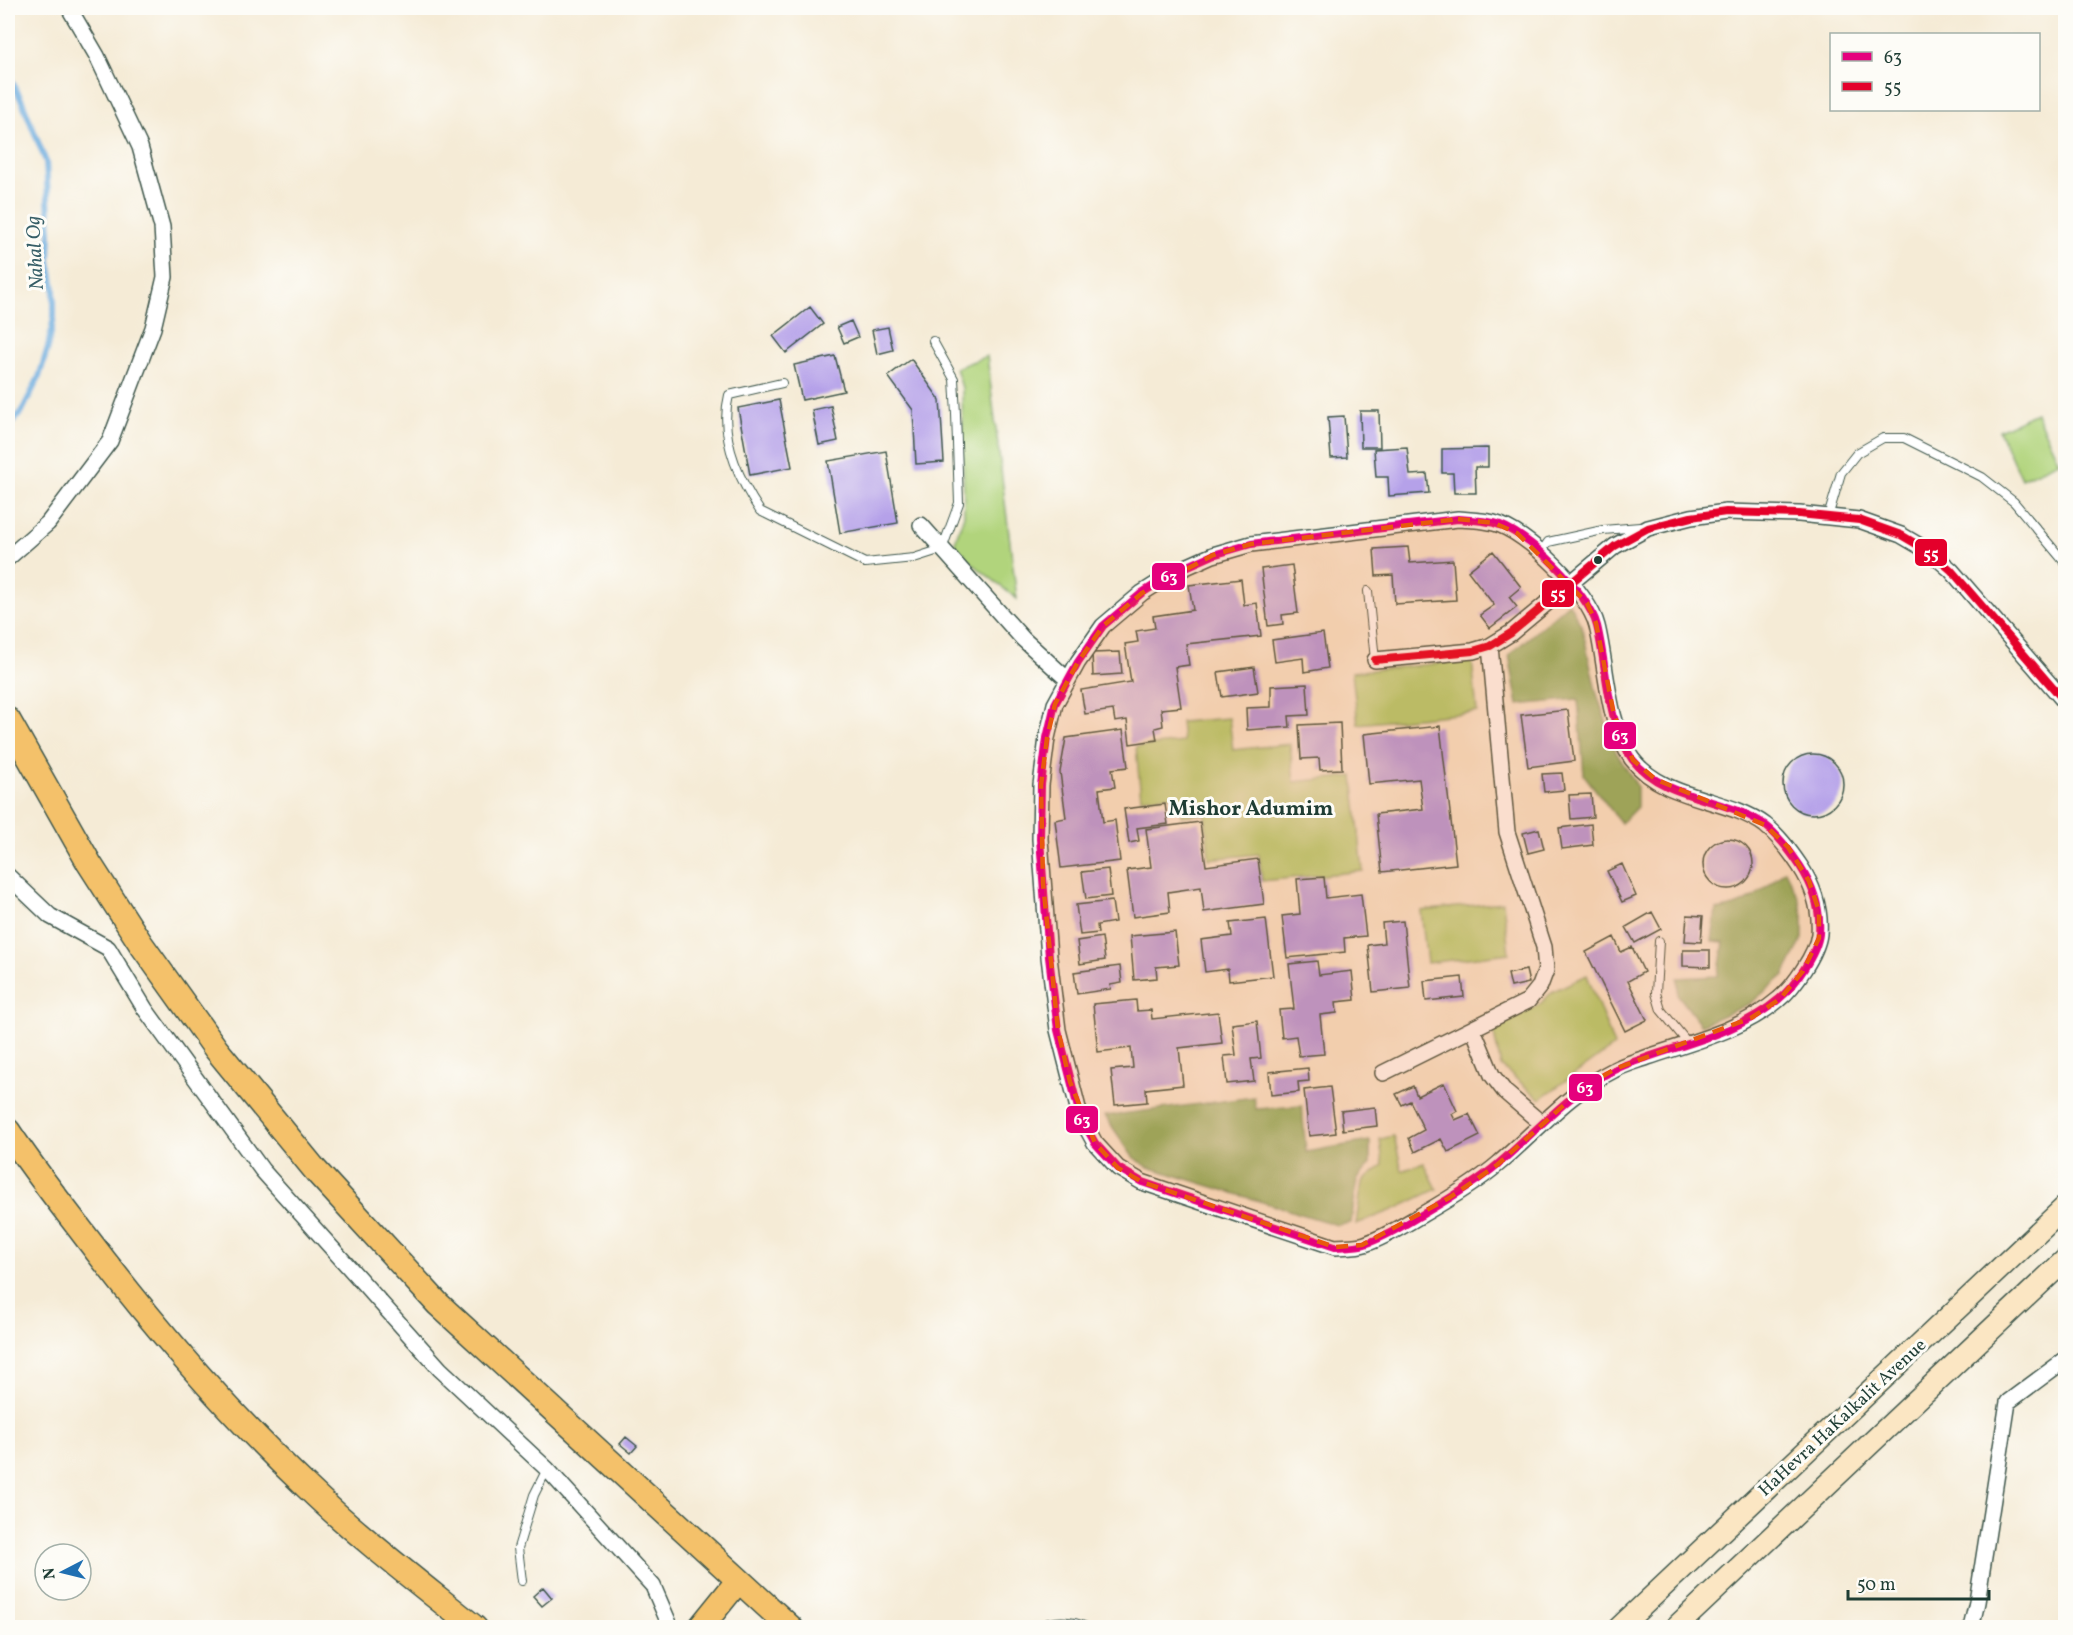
<svg xmlns="http://www.w3.org/2000/svg" width="2073" height="1635" font-family="Vollkorn,serif">
<style>
.green{fill:#b1d47c;stroke:#688858;stroke-width:1.5}
.forest{fill:#8cb66c;stroke:#567a50;stroke-width:1.5}
.lines{fill:none;stroke-linecap:round;stroke-linejoin:round}
.stream{stroke:#6babde;stroke-width:6}
.building{fill:#b5a1e9}
.service-casing{stroke:#3f574c;stroke-width:10}
.minor-casing{stroke:#3f574c;stroke-width:18}
.secondary-casing{stroke:#3f574c;stroke-width:24}
.primary-casing{stroke:#3f574c;stroke-width:27}
.trunk-casing{stroke:#3f574c;stroke-width:27}
.service{stroke:#fff;stroke-width:8}
.minor{stroke:#fff;stroke-width:15}
.secondary{stroke:#fbe6c3;stroke-width:21}
.primary{stroke:#f4c16a;stroke-width:24}
.trunk{stroke:#f4c16a;stroke-width:24}
.bus-1-casing{stroke:#fdfcf7;stroke-width:12}
.bus-2-casing{stroke:#fdfcf7;stroke-width:12}
.bus-1{stroke:#e5007d;stroke-width:8}
.bus-2{stroke:#e4002b;stroke-width:8}
.marked{fill:#e8590c;fill-opacity:0.2;stroke:#e8590c;stroke-width:4.5;stroke-dasharray:12 8;stroke-linejoin:round}
.bus-dot{fill:#1f3d34;stroke:#fdfcf7;stroke-width:2}
.labels{text-anchor:middle;stroke-width:6;stroke-linejoin:round;paint-order:stroke}
.street-label{font-size:18px;fill:#1f3d34;stroke:#fdfcf7}
.water-label{font-size:20px;font-style:italic;fill:#365e67;stroke:#fdfcf7}
.quarter-label{font-size:21px;font-weight:bold;fill:#1f3d34;stroke:#fdfcf7}
.line-badge{stroke:#fdfcf7;stroke-width:2}
.badge-label{font-size:16px;text-anchor:middle;font-weight:bold;fill:#fff}
</style>
<rect width="100%" height="100%" fill="#fdfcf7"/>
<filter id="ink" filterUnits="userSpaceOnUse"><feTurbulence type="fractalNoise" baseFrequency=".0167" numOctaves="2"/><feDisplacementMap in="SourceGraphic" scale="12" xChannelSelector="R" yChannelSelector="G"/><feConvolveMatrix kernelMatrix="1 2 1 2 8 2 1 2 1" color-interpolation-filters="sRGB"/></filter>
<filter id="wash" filterUnits="userSpaceOnUse"><feTurbulence type="fractalNoise" baseFrequency=".008" numOctaves="4" result="noise"/><feDisplacementMap in="SourceGraphic" scale="24" xChannelSelector="R" yChannelSelector="G"/><feGaussianBlur stdDeviation="1.35" result="paint"/><feColorMatrix in="noise" values="0 0 0 0 0 0 0 0 0 0 0 0 0 0 0 0 0 1.4 0 .05"/><feComposite in="paint" operator="in"/></filter>
<g filter="url(#wash)">
<rect width="100%" height="100%" fill="#f5ebd6"/>
<path class="green" d="M987 356 1017 599 953 548 964 515 962 388 956 368Z
M2036 413 2059 462 2021 479 1999 430Z
M1472 660 1477 712 1358 724 1352 672Z
M1229 718 1233 750 1290 744 1294 782 1353 776 1363 871 1262 881 1259 854 1209 859 1205 814 1181 816 1179 795 1141 798 1136 747 1183 742 1181 722Z
M1503 902 1509 953 1427 963 1421 911Z
M1587 975 1614 1046 1540 1099 1501 1066 1493 1030 1540 1004 1553 991Z
M1394 1136 1402 1171 1424 1163 1437 1189 1393 1210 1356 1224 1362 1182 1383 1165 1380 1139Z"/>
<path class="forest" d="M1569 603 1582 627 1596 691 1616 752 1637 786V807L1621 823 1584 775 1578 699 1518 705 1509 655Z
M1785 870 1799 899 1803 915V938L1784 975 1751 1003 1701 1025 1678 995V978L1718 976 1724 942 1712 941 1716 910C1748 906 1763 891 1785 870Z
M1254 1097 1256 1109 1302 1106 1306 1152 1370 1141V1164L1357 1180 1351 1223 1337 1225 1148 1167 1133 1157 1105 1116Z"/>
<g class="lines">
<path class="stream" d="M8 74 22 101 46 162 50 234 49 260 54 289V317L48 347 39 377 22 411 8 428"/>
</g>
<g id="blocks">
<path class="building" d="M810 307 823 324 786 353 773 336Z
M851 321 858 337 844 343 837 327Z
M888 327 893 350 877 354 872 330Z
M835 356 844 391 802 400 794 365Z
M911 359 940 400 944 462 916 464 913 410 888 376Z
M779 400 792 467 750 475 738 408Z
M831 406 838 441 819 445 812 410Z
M1360 411H1379L1380 447H1361Z
M1344 416 1347 457 1331 458 1328 417Z
M1407 447 1410 475 1427 474 1429 493 1389 496 1388 477H1376L1374 449Z
M1488 448V467H1475L1476 493H1454L1453 473H1442V449Z
M886 451 898 523 840 533 828 461Z
M1408 547 1410 563 1453 560 1456 600 1395 604 1393 575 1376 576 1374 549Z
M1493 551 1521 587 1509 597 1517 607 1490 628 1480 615 1494 605 1468 571Z
M1292 565 1298 613 1282 615 1283 624 1268 626 1261 569Z
M1241 579 1244 605 1257 603 1261 636 1186 644 1189 665 1175 667 1181 707 1161 709 1163 726 1155 728 1157 740 1130 744 1127 720 1115 722 1113 710 1085 714 1081 690 1131 682 1125 644 1138 642 1136 631 1155 628 1153 616 1193 610 1189 585Z
M1323 633 1328 668 1304 672 1303 658 1275 662 1272 640Z
M1120 652 1122 674 1093 676 1092 653Z
M1254 667 1258 692 1222 697 1218 672Z
M1307 684 1309 715 1289 716 1290 727 1247 730 1246 708 1271 707V686Z
M1568 710 1574 761 1528 767 1521 715Z
M1340 723 1342 769 1320 770 1319 758 1301 759 1299 725Z
M1440 726 1456 864 1382 872 1376 814 1423 809 1419 779 1369 784 1364 734Z
M1123 730 1128 767 1112 769 1115 787 1099 789 1103 822 1115 820 1120 861 1061 868 1055 820 1066 818 1060 772 1066 738Z
M1783 784a30 30 0 1 1 60 0a30 30 0 1 1-60 0Z
M1562 773 1564 790 1544 792 1542 774Z
M1591 794 1593 817 1571 819 1569 795Z
M1165 804 1168 824 1137 828 1139 841 1129 843 1124 809Z
M1200 822 1206 866 1258 859 1264 904 1204 912 1201 887 1168 892 1170 912 1133 917 1127 870 1151 867 1146 829Z
M1591 824 1593 845 1562 849 1559 828Z
M1539 829 1544 849 1528 853 1523 833Z
M1703 864a25 25 0 1 1 50 0a25 25 0 1 1-50 0Z
M1622 864 1636 896 1622 902 1607 871Z
M1108 869 1111 896 1086 899 1082 872Z
M1324 877 1326 898 1361 894 1366 936 1344 938 1345 952 1287 958 1282 916 1300 914 1297 879Z
M1112 901 1115 922 1097 925 1098 933 1080 935 1076 905Z
M1652 912 1661 929 1635 943 1626 927Z
M1687 915 1703 916 1701 942 1685 941Z
M1266 919 1273 976 1229 981 1228 969 1205 972 1201 940 1232 936 1230 923Z
M1403 921 1410 988 1373 992 1368 945 1384 943 1382 923Z
M1175 932 1179 965 1156 967 1157 978 1134 980 1130 936Z
M1102 937 1105 960 1080 964 1077 941Z
M1614 937 1621 952 1632 947 1644 972 1628 981 1647 1020 1625 1031 1586 952Z
M1683 950H1710V967L1683 966Z
M1317 961 1319 975 1352 971 1355 1000 1336 1002 1337 1013 1320 1015 1324 1054 1299 1056 1296 1036 1282 1038 1279 1010 1294 1009 1289 964Z
M1120 966 1122 983 1110 985 1111 989 1077 994 1074 972Z
M1526 970 1529 983 1511 987 1508 974Z
M1462 977 1464 997 1426 1001 1424 981Z
M1136 1000 1137 1011 1151 1010 1152 1019 1218 1012 1222 1043 1179 1048 1183 1085 1146 1089 1147 1102 1115 1105 1111 1070 1133 1068 1131 1048 1098 1052 1093 1004Z
M1257 1021 1261 1058 1251 1059 1254 1081 1227 1084 1224 1056 1236 1055 1232 1024Z
M1308 1068 1309 1081 1298 1082 1299 1092 1271 1095 1269 1072Z
M1444 1083 1457 1111 1452 1114 1455 1120 1469 1114 1480 1136 1448 1152 1441 1139 1415 1152 1409 1138 1424 1130 1410 1101 1402 1105 1396 1094 1413 1086 1417 1096Z
M1330 1087 1336 1133 1309 1136 1304 1090Z
M1375 1107 1377 1126 1343 1130 1341 1111Z
M626 1437 637 1446 631 1453 620 1444Z
M543 1587 552 1598 542 1606 533 1596Z"/>
</g>
</g>
<g filter="url(#ink)">
<use href="#blocks" fill-opacity="0" stroke="#3f574c" stroke-width="1.5"/>
<g class="lines">
<defs>
<path id="service" d="M782 383 729 395C719 435 738 478 760 511L865 563 914 558 942 549 959 503 956 414 954 379 933 341
M1828 517 1841 473 1857 453 1883 438H1904L1982 477 2014 502 2066 564
M1541 552 1548 542 1603 530 1640 527
M1368 591 1375 660
M1659 941 1656 993 1661 1010 1688 1043
M522 1581 518 1548 534 1495 547 1469
M1035 1628C1053 1619 1070 1619 1089 1628"/>
<path id="minor" d="M1458 519C1470 520 1483 520 1494 523 1527 531 1589 593 1597 626 1607 667 1607 724 1632 759 1664 801 1727 797 1765 825 1779 836 1790 851 1800 866 1813 886 1821 909 1819 934 1817 953 1794 987 1779 999 1743 1030 1692 1042 1648 1057 1637 1061 1625 1064 1614 1070 1568 1093 1537 1131 1498 1164 1476 1183 1449 1199 1423 1214 1404 1225 1386 1237 1365 1244 1356 1247 1345 1246 1335 1247L1142 1182 1118 1168 1095 1143 1080 1116 1058 1030 1049 957 1040 839 1041 785 1047 738 1055 704 1078 662 1103 626 1142 593 1177 571 1213 555 1251 544Z
M921 525 1023 639 1068 680
M8 558 48 523 110 441 153 328 165 277 162 227 140 147 97 56 69 8
M1375 660 1473 651 1490 646 1511 633 1615 546 1648 528 1691 517 1726 512 1799 514 1859 520 1901 535 1930 552 1951 570 2066 703
M8 876 50 916 108 948 145 1009 262 1170 440 1369 547 1469 653 1586 671 1628
M1473 1029 1492 1075 1505 1092 1541 1123
M1383 1073 1528 1001 1540 986 1546 970 1544 947 1507 832 1490 646
M1971 1628 1977 1602 2008 1402 2066 1359"/>
<path id="secondary" d="M1619 1628 2066 1206
M1675 1628 2066 1259"/>
<path id="primary" d="M700 1628 738 1581"/>
<path id="trunk" d="M8 720 89 863 141 944 216 1049 316 1171 438 1304 791 1628
M8 1131C31 1166 57 1199 83 1233 151 1323 225 1410 308 1488 360 1538 418 1582 475 1628"/>
</defs>
<use href="#service" class="service-casing"/>
<use href="#minor" class="minor-casing"/>
<use href="#secondary" class="secondary-casing"/>
<use href="#primary" class="primary-casing"/>
<use href="#trunk" class="trunk-casing"/>
<use href="#service" class="service"/>
<use href="#minor" class="minor"/>
<use href="#secondary" class="secondary"/>
<use href="#primary" class="primary"/>
<use href="#trunk" class="trunk"/>
<defs>
<path id="bus-1" d="M1458 519C1470 520 1483 520 1494 523 1527 531 1589 593 1597 626 1607 667 1607 724 1632 759 1664 801 1727 797 1765 825 1779 836 1790 851 1800 866 1813 886 1821 909 1819 934 1817 953 1794 987 1779 999 1743 1030 1692 1042 1648 1057 1637 1061 1625 1064 1614 1070 1568 1093 1537 1131 1498 1164 1476 1183 1449 1199 1423 1214 1404 1225 1386 1237 1365 1244 1356 1247 1345 1246 1335 1247L1142 1182 1118 1168 1095 1143 1080 1116 1058 1030 1049 957 1040 839 1041 785 1047 738 1055 704 1078 662 1103 626 1142 593 1177 571 1213 555 1251 544Z"/>
<path id="bus-2" d="M1375 660 1473 651 1490 646 1511 633 1615 546 1648 528 1691 517 1726 512 1799 514 1859 520 1901 535 1930 552 1951 570 2066 703"/>
</defs>
<use href="#bus-1" class="bus-1-casing"/>
<use href="#bus-2" class="bus-2-casing"/>
<use href="#bus-1" class="bus-1"/>
<use href="#bus-2" class="bus-2"/>
</g>
</g>
<path class="marked" d="M1458 519 1494 523 1517 533 1587 603 1596 623 1614 715 1633 760 1655 779 1765 825 1788 847 1809 881 1819 911V938L1803 971 1780 999 1751 1018 1615 1069 1583 1088 1497 1165 1449 1198 1362 1245 1335 1247 1142 1182 1118 1168 1095 1143 1070 1082 1058 1030 1043 883 1041 785 1047 738 1055 704 1078 662 1103 626 1142 593 1213 555 1251 544Z"/>
<circle class="bus-dot" cx="1598" cy="560" r="5"/>
<g class="labels">
<g class="street-label">
<text transform="translate(1842 1417) rotate(-43)" y="6">HaHevra HaKalkalit Avenue</text>
</g>
<g class="water-label">
<text transform="translate(34 253) rotate(-93)" y="7">Nahal Og</text>
</g>
<g class="quarter-label">
<text x="1251" y="815">Mishor Adumim</text>
</g>
</g>
<g class="line-badge">
<rect x="1914" y="538" width="34" height="29" rx="6" fill="#e4002b"/>
<rect x="1151" y="562" width="35" height="29" rx="6" fill="#e5007d"/>
<rect x="1541" y="579" width="34" height="29" rx="6" fill="#e4002b"/>
<rect x="1603" y="721" width="34" height="29" rx="6" fill="#e5007d"/>
<rect x="1568" y="1073" width="35" height="29" rx="6" fill="#e5007d"/>
<rect x="1065" y="1105" width="34" height="29" rx="6" fill="#e5007d"/>
</g>
<g class="badge-label">
<text x="1931" y="559">55</text>
<text x="1169" y="582">63</text>
<text x="1558" y="599">55</text>
<text x="1620" y="741">63</text>
<text x="1585" y="1093">63</text>
<text x="1082" y="1125">63</text>
</g>
<rect width="2073" height="1635" fill="none" stroke="#fdfcf7" stroke-width="30"/>
<rect x="1830" y="33" width="210" height="78" fill="#fdfcf7" stroke="#a4b0a9" stroke-width="1.5"/>
<rect x="1842" y="52" width="30" height="9" fill="#e5007d" stroke="#a4b0a9" stroke-width="1.5"/>
<text x="1884" y="63" font-size="18" fill="#1f3d34">63</text>
<rect x="1842" y="82" width="30" height="9" fill="#e4002b" stroke="#a4b0a9" stroke-width="1.5"/>
<text x="1884" y="93" font-size="18" fill="#1f3d34">55</text>
<g transform="translate(63 1572) rotate(263)"><circle r="28" fill="#fdfcf7" stroke="#a4b0a9" stroke-width="1.5"/>
<path d="M0-4.5L10 22L0 15L-10 22Z" fill="#1f6fb2"/>
<text y="-9" font-size="16" font-weight="bold" text-anchor="middle" fill="#1f3d34">N</text>
</g>
<path d="M1848 1590v9h141v-9" fill="none" stroke="#1f3d34" stroke-width="3"/>
<text x="1857" y="1590" font-size="18" fill="#1f3d34" stroke="#fdfcf7" stroke-width="4.5" paint-order="stroke">50 m</text>
</svg>
